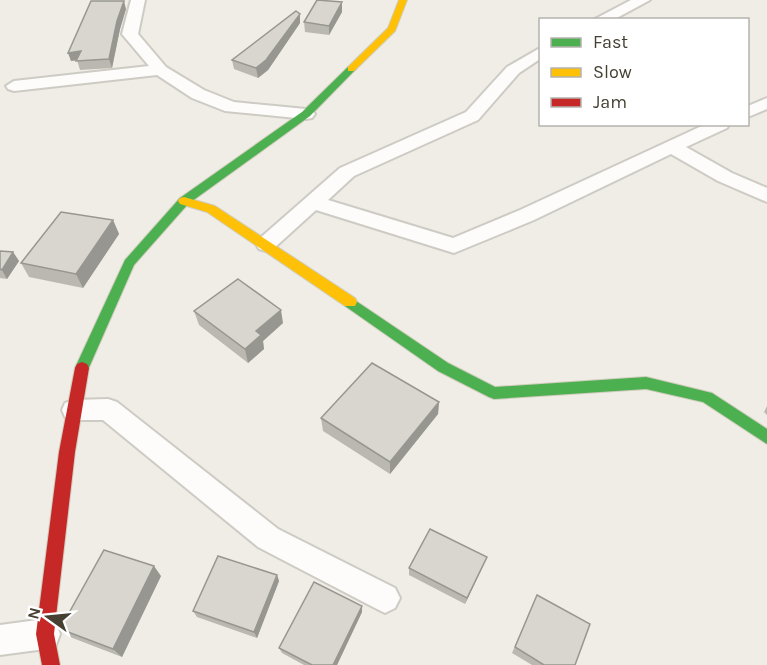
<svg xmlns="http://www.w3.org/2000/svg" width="767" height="665" font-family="Karla,sans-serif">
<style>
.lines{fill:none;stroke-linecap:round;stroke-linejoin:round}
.street-casing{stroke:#cdcbc4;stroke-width:4}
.fast-casing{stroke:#cfccbc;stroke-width:2}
.slow-casing{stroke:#cfccbc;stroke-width:2}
.jam-casing{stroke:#cfccbc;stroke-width:2}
.street{fill:#fdfcfb;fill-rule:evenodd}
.fast{fill:#4caf50;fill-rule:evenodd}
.slow{fill:#ffc107;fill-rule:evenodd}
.jam{fill:#c62828;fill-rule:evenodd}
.wall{fill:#bab8b1}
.shaded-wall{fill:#979690}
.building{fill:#d8d6ce;stroke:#979690;stroke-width:1.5}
</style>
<rect width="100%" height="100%" fill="#efede6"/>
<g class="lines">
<defs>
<path id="street" d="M131 0H145L138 34 166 67 204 90 234 102 306 109 312 110 315 114 312 118 306 119 225 111 192 98 157 75 14 91 8 89 6 86 14 81 149 66 122 34Z
M631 0H650L613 20H593Z
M540 48V59L519 73 478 120 354 176 328 200 453 238 520 210 706 124H729L727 128 686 147 732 173 767 188V202L718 181 671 154 534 220 454 253 316 210 273 249 266 251 259 249 256 244 259 239 340 168 466 112 507 67Z
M767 98V109L748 117V106Z
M108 399 117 402 278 529 395 588 400 598 395 608 385 613 375 608 258 547 103 420H74L65 417 62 410 65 403 74 400Z
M45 619 56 623 60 634 56 645 45 649 0 655V625Z"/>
<path id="fast" d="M348 67 356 69 310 116 188 204 134 265 87 372H77L75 368 125 260 180 198 302 112Z
M350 297 448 363 495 387 646 377 712 393 767 429V444L703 402 646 389 494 399 489 397 438 371 345 306 343 302 345 298Z"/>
<path id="slow" d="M399 0H407L395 31 354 71H348V67L388 28Z
M184 197 215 206 355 298 357 302 355 306H345L207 212 180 204 178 201 180 198Z"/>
<path id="jam" d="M82 362 87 364 89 368 75 452 54 634 60 665H42L36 634 59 452 75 368 77 364Z"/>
</defs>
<use href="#street" class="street-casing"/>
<use href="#fast" class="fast-casing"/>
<use href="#slow" class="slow-casing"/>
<use href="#jam" class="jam-casing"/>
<use href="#street" class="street"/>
<use href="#fast" class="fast"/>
<use href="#slow" class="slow"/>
<use href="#jam" class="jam"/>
</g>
<path class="wall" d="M342 2V12L329 35 305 32 304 22Z
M126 9 120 29 112 68 80 70 77 60 71 61Z
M300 23 268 70 258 78 234 69 232 60Z
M113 220 119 234 83 288 29 277 21 263Z
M0 251 13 252 19 261 7 279 0 278Z
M194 311 283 323 263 341 264 349 248 363 199 325Z
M439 402 438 414 390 474 323 431 321 418Z
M767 406V415L764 412Z
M484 564 465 604 409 575V568Z
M277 575 279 581 257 638 197 617 193 611Z
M161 576 122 657 70 637 60 629Z
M537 595 575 665H532L512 653Z
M362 612 337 665H304L282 653 279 648Z"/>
<path class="shaded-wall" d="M124 1 126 9 120 29 112 68 109 59 117 21Z
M342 2V12L329 35V26Z
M300 14V23L268 70 258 78 256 68Z
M81 51 84 59 71 61 68 53Z
M113 220 119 234 83 288 76 274Z
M13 252 19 261 7 279 2 270Z
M281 310 283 323 263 341 264 349 248 363 245 349 256 331Z
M439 402 438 414 390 474V462Z
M487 557 484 564 465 604 467 598Z
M154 566 161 576 122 657 113 649Z
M277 575 279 581 257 638 254 632Z
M362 606V612L337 665H333Z"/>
<path class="building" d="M317 0 342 2 329 26 304 22Z
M91 1H124L117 21 109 59 76 61 81 51 68 53Z
M296 11 300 14 266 60 256 68 232 60Z
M61 212 113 220 76 274 21 263Z
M0 251 13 252 2 270 0 269Z
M238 279 281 310 256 331 261 335 245 349 194 311Z
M372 363 439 402 390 462 321 418Z
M430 529 487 557 467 598 409 568Z
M104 550 154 566 113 649 60 629Z
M218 556 277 575 254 632 193 611Z
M314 582 362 606 333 665H312L279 648Z
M537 595 590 624 575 665H544L515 647Z"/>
<rect x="539" y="18" width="210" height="108" fill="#ffffff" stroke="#b5b3ad" stroke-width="1.5"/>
<rect x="551" y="38" width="30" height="9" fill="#4caf50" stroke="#b5b3ad" stroke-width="1.5"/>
<text x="593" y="48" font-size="18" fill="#454032">Fast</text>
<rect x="551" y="68" width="30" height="9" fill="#ffc107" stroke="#b5b3ad" stroke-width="1.5"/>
<text x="593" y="78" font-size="18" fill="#454032">Slow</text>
<rect x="551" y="98" width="30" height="9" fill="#c62828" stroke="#b5b3ad" stroke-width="1.5"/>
<text x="593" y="108" font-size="18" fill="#454032">Jam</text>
<g transform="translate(48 617) rotate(285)" stroke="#ffffff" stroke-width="4.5" paint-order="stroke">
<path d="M0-4.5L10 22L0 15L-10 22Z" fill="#454032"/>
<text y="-9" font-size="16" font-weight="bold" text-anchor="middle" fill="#454032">N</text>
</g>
</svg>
